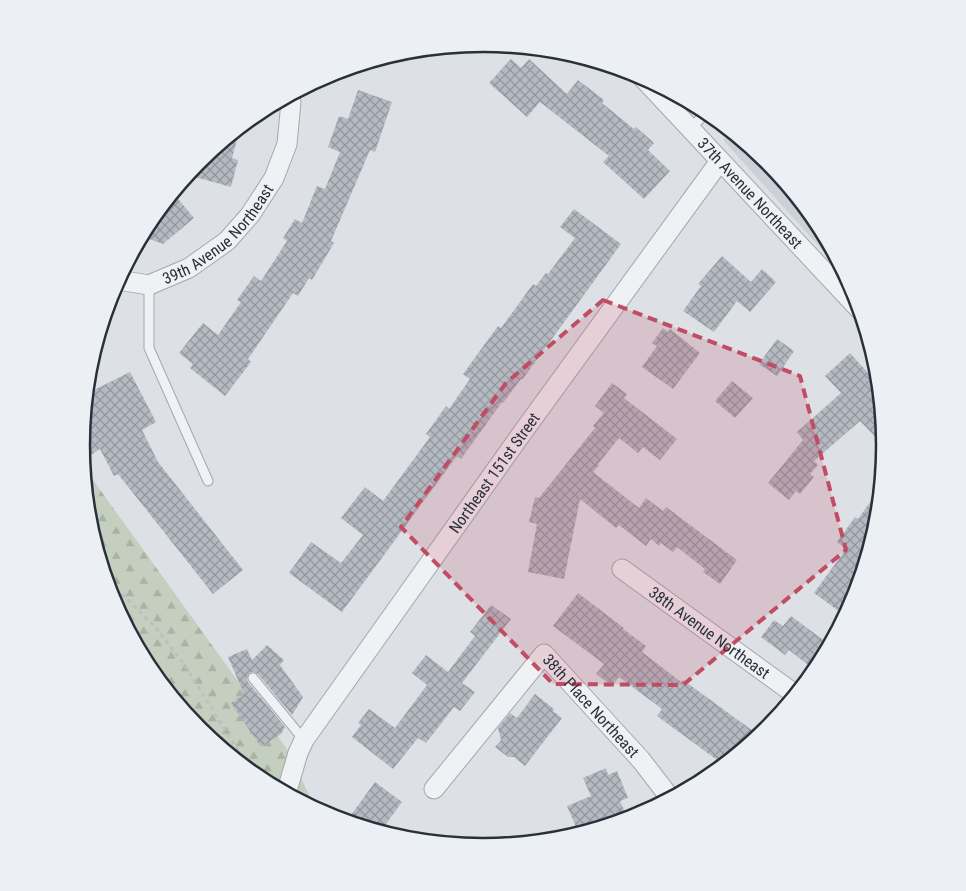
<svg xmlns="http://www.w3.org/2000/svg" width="966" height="891" font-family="'Roboto Condensed',sans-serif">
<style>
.built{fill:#ccd0d7}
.forest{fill:url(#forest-firs)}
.building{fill:url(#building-cross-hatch)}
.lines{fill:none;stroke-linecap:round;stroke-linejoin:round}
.service-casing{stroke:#a3a8af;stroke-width:11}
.minor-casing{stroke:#a3a8af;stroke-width:21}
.path{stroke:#bcbfc4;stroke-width:3;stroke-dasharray:4 4;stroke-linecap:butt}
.service{stroke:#f0f1f4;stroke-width:9}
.minor{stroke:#f0f1f4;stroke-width:19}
.marked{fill:#c14c63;fill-opacity:0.2;stroke:#c14c63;stroke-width:4;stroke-dasharray:10 6;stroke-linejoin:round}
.labels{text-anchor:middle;stroke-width:5;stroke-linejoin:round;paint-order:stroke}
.street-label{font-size:16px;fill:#28303b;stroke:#ecf0f4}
.rim{fill:none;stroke:#28303b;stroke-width:2.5}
</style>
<defs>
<pattern id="forest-firs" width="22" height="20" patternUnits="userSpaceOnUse" patternTransform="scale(1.25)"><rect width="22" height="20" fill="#c4cfbf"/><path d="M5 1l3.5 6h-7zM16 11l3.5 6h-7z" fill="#a8b2a5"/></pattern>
<pattern id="building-cross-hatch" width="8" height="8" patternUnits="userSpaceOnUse" patternTransform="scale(1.25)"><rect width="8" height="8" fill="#b5bac2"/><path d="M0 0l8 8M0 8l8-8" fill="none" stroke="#93989f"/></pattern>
</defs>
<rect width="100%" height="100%" fill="#dde1e6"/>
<path class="built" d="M731 132 767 162 817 223 845 275 723 140Z"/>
<path class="forest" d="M83 466 289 752 316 810 260 779 199 729 149 668 112 599 89 524Z"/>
<path class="building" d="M511 59 521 68 529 59 567 94 578 80 604 100 602 103 634 129 636 127 654 143 648 150 670 171 644 199 603 162 609 156 540 102 527 117 489 83Z
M358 90 392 102 375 152 370 150 331 241 334 243 312 280 309 278 298 296 293 293 248 359 251 362 225 396 190 368 193 364 179 353 203 323 218 335 241 302 237 300 254 276 261 281 287 241 283 238 295 219 302 223 317 186 325 189 340 152 328 147 339 116 348 119Z
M240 128 232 158 238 160 231 187 188 175 199 161Z
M173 193 194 218 163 244 141 236 149 222Z
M574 209 621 244 522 380 521 379 503 403 502 402 461 459 457 456 342 612 289 573 311 542 341 563 363 535 341 518 365 487 383 501 430 437 426 434 446 406 449 409 470 379 463 374 498 326 501 328 533 284 536 286 546 273 548 274 575 238 560 227Z
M722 256 751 282 762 269 776 282 750 312 737 301 714 332 683 311 701 286 698 284Z
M663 328 668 332 670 329 700 353 673 389 642 367 657 346 652 343Z
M777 339 794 351 777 376 759 364Z
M850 353 879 385 885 447 860 421 814 461 818 465 810 474 814 477 800 494 796 491 789 500 768 483 803 440 797 432 841 393 825 376Z
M130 372 156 422 142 430 158 462 243 570 213 594 118 474 114 476 100 449 91 455 82 438 86 394Z
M732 381 753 398 735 418 715 401Z
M612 383 627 394 624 398 677 439 660 460 643 447 638 453 619 438 598 464 599 465 593 472 639 508 646 498 663 511 666 507 737 560 720 584 703 572 705 569 677 547 673 552 661 543 659 546 651 539 646 546 619 525 616 528 580 499 564 579 528 572 537 524 529 522 535 497 539 498 595 428 593 426 604 413 595 406Z
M881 487 877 524 854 599 844 615 814 593 846 549 837 542 855 517 858 519Z
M578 593 624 628 623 629 646 646 642 652 681 682 683 680 760 736 724 765 657 716 662 709 619 677 612 686 596 674 604 664 553 626Z
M491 605 511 619 462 683 475 692 460 711 454 707 426 743 418 738 393 769 352 737 361 725 358 723 369 709 395 728 427 685 412 673 426 655 448 672 475 636 470 632Z
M791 616 826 642 808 665 789 650 785 655 761 637 774 620 783 626Z
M267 645 284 660 280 665 303 697 292 715 258 674 252 672 249 674 247 679 248 682 285 727 281 734 261 747 231 703 244 694 228 657 247 649 252 660Z
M535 694 554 709 553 711 562 718 525 766 514 757H508L495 747 501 740 498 728 510 713 517 718Z
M606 768 608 775 617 771 628 798 620 801 628 819 579 834 567 806 591 796 583 778Z
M375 782 402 802 380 832 346 822Z"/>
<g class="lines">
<defs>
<path id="service" d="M690 129 707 112
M149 285V348L208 481
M253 678 304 740"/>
<g id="minor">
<path id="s1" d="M641 76 860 310"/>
<path id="s2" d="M118 280 149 285 189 268 227 241 250 215 274 178 287 144 291 102 289 96"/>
<path id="s3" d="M622 569 796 695"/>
<path id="s4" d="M434 789 544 654 641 760 671 799"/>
<path id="s5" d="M286 794 298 753 304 740 525 429 720 161"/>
</g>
</defs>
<use href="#service" class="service-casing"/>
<use href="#minor" class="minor-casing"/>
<path class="path" d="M105 577 156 628 184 664 252 773"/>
<use href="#service" class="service"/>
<use href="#minor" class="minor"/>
</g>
<path class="marked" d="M603 300 800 376 846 550 683 685 553 684 401 527 506 383Z"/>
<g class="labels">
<g class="street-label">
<text dy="6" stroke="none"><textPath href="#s1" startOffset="160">37th Avenue Northeast</textPath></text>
<text dy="6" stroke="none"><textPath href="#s2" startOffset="119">39th Avenue Northeast</textPath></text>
<text dy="6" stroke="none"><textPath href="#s5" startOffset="385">Northeast 151st Street</textPath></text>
<text dy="6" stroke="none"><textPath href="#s3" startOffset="108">38th Avenue Northeast</textPath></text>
<text dy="6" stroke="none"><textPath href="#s4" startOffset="244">38th Place Northeast</textPath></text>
</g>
</g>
<path d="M0 0H966V891H0ZM90 445a393 393 0 1 1 786 0a393 393 0 1 1-786 0Z" fill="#ecf0f4" fill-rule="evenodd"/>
<path class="rim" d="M90 445a393 393 0 1 1 786 0a393 393 0 1 1-786 0Z"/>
</svg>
